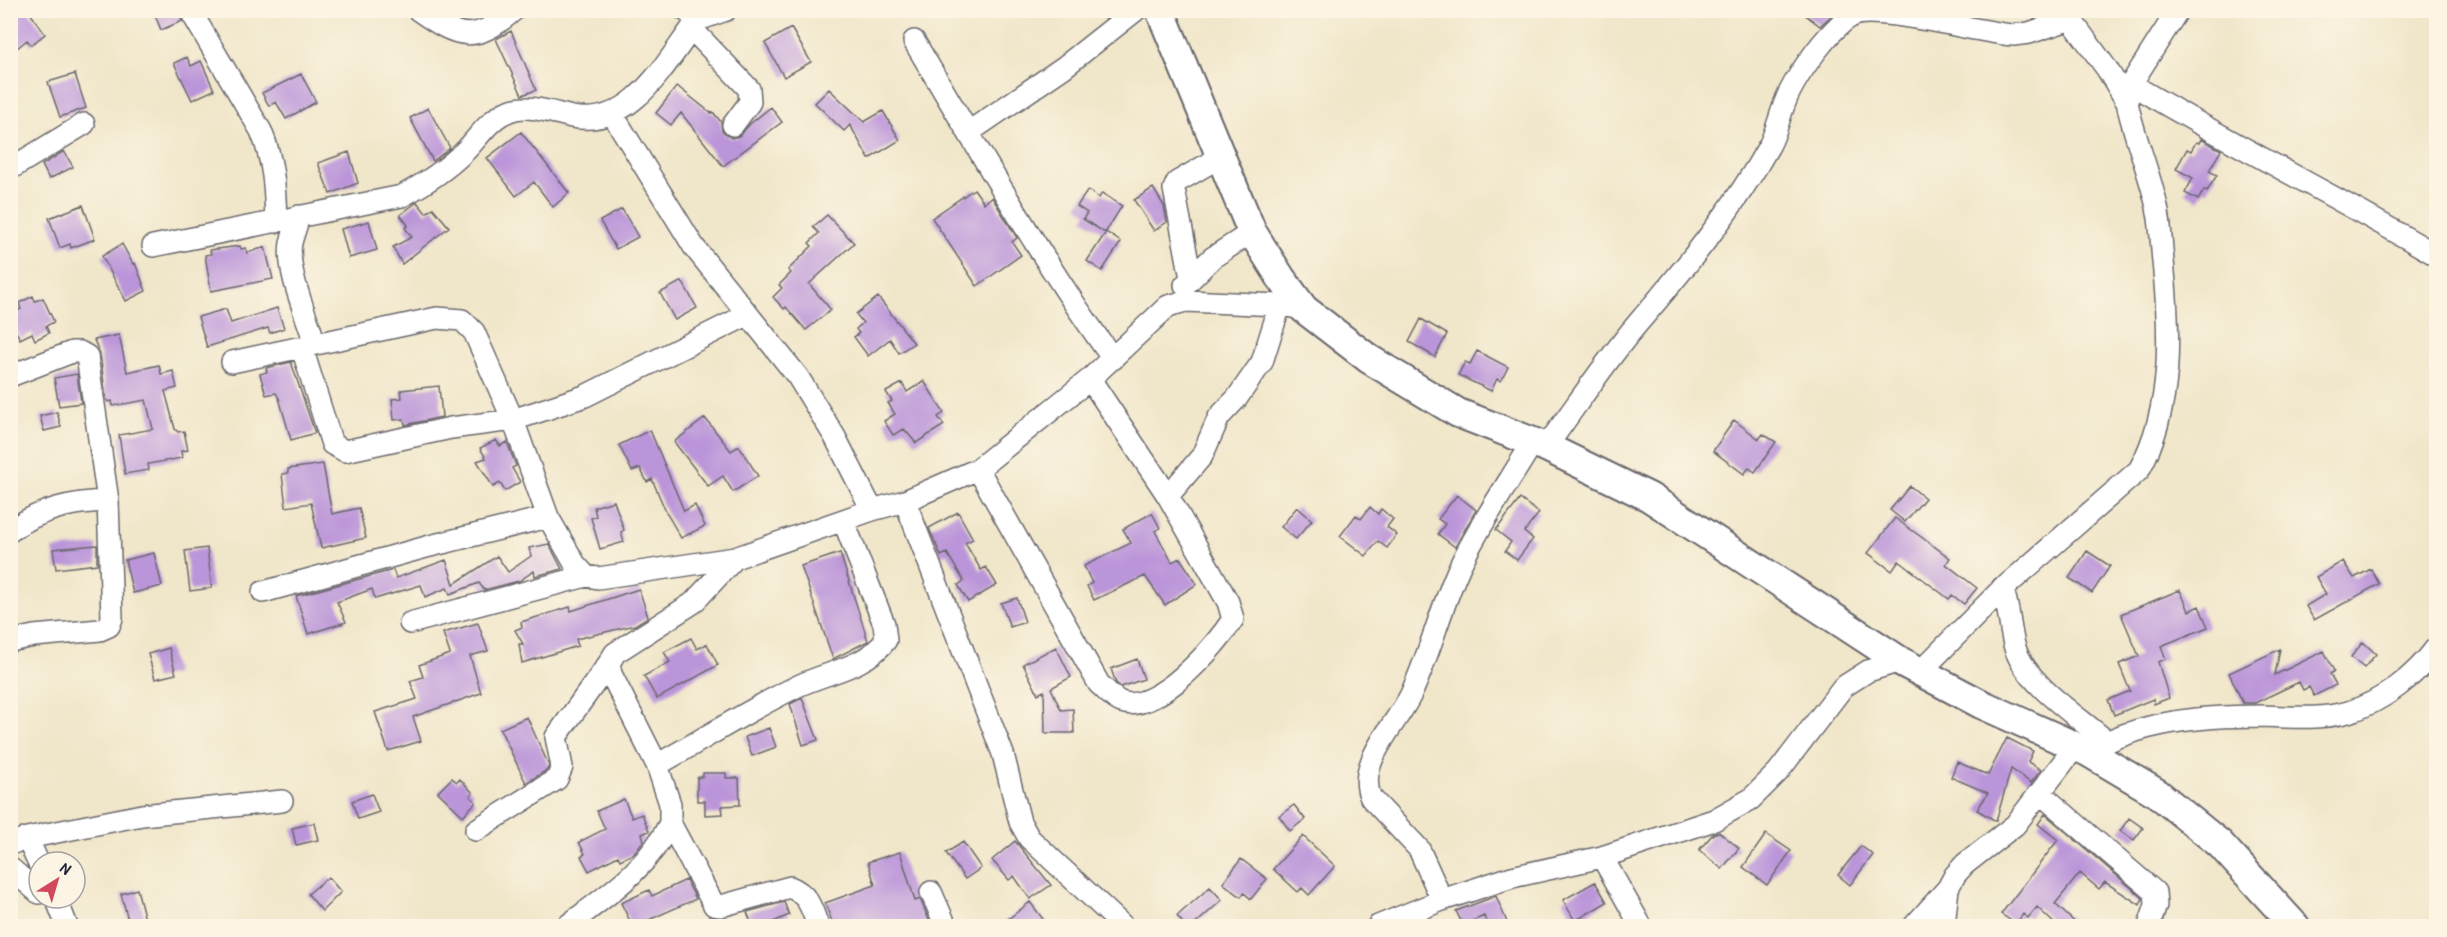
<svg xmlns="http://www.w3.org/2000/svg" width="2447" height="937" font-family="'Patrick Hand',sans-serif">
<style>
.building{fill:#bb95d9}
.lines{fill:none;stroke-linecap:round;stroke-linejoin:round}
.street-casing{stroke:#6a676d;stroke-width:24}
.secondary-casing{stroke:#6a676d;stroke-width:32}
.street{stroke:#fff;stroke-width:21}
.secondary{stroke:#fff;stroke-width:28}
</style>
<rect width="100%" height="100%" fill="#fcf5e5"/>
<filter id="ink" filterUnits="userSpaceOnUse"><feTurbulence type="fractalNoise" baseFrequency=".0167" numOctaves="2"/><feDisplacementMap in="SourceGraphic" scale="12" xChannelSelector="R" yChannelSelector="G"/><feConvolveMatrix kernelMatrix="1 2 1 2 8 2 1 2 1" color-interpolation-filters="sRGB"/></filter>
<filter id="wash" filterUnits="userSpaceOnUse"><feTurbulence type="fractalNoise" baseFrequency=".008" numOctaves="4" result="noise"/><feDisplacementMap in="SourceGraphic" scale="24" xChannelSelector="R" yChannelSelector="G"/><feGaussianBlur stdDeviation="1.35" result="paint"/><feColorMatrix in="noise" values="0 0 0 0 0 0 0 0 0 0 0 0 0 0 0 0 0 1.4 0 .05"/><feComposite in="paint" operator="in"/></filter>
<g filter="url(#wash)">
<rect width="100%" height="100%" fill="#f0e6c9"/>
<g id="blocks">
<path class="building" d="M17 10H28L45 34 31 45 27 40 10 54V15Z
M153 10H177L182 21 161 30Z
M1799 10H1837L1820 26Z
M791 28 811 62 784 77 765 43Z
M511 31 536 90 522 95 496 39Z
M187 57 191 66 201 61 214 90 192 100 174 63Z
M75 74 86 108 60 117 48 82Z
M301 74 316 102 286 119 276 102 269 106 262 93Z
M677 86 711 113 713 112 721 122 722 131 731 138 739 136 751 123 771 107 782 122 723 166 681 113 671 125 656 113Z
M829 89 864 122 883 111 900 140 869 159 850 125 844 131 815 103Z
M428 108 450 148 433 161 410 118Z
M521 132 569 193 553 207 534 182 516 196 487 158Z
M2201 139 2221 150 2209 171 2217 175 2207 191 2204 190 2198 200 2185 193 2193 178 2176 169 2187 149 2191 151 2196 142 2199 143Z
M64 151 73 167 49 179 42 165Z
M349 152 358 183 330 194 318 163Z
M1153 188 1164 206 1167 222 1154 231 1134 200Z
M974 189 984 203 992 197 1017 238 1012 242 1021 255 977 286 932 218Z
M1088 190 1099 198 1102 193 1122 206 1105 233 1083 219 1087 213 1077 206Z
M417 202 426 213 433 208 449 227 402 264 393 247 412 237 405 228 408 225 400 215Z
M83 205 95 239 71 248 70 244 60 248 49 218Z
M622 209 638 237 616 249 600 221Z
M827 215 854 243 809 284 831 310 806 330 786 307 784 309 773 297 782 288 779 285 791 273 788 270 812 246 809 243 819 233 813 227Z
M369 221 377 250 349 258 341 229Z
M1106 232 1121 242 1102 271 1087 261Z
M122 244 133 264 135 263 146 291 126 301 102 256Z
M240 246 241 249 246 248 247 253 265 247 273 279 211 291 205 255 211 254 210 250Z
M682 281 697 308 675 320 660 293Z
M33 296 35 301 43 298 54 322 46 326 49 333 35 340 32 333 20 339 10 320V314L21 309 19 303Z
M878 297 914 343 899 353 890 339 868 356 854 337 859 333 856 329 863 323 856 314Z
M277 308 284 328 270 333 268 328 207 347 198 317 226 309 231 323Z
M1421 319 1447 334 1435 357 1409 342Z
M119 335 127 372 159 365 161 374 173 371 177 388 165 391 175 429 178 432 184 431 188 450 181 451 182 458 148 464 149 470 125 474 119 435 153 429 146 400 113 406 112 401 108 402 106 398 100 354 94 340Z
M1477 351 1508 367 1501 381 1497 379 1491 391 1458 375 1465 362 1470 364Z
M291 362 315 433 291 440 279 398 276 393 266 395 260 374 267 372 266 368Z
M77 374 81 403 59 406 54 378Z
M924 381 944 413 938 417 944 425 916 443 904 429 893 435 884 421 895 414 888 403 892 401 886 392 902 383 907 392Z
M439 386 442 417 405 425 404 419 394 420 392 399 402 398 401 390Z
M57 412 61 427 44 431 40 416Z
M705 418 731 451 739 446 758 476 733 492 723 476 708 486 674 442Z
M1734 420 1759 439 1763 434 1776 442 1755 472 1749 468 1744 474 1713 451Z
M650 430 684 511 695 505 705 526 681 538 666 512 652 479 647 482 640 468 632 471 619 445Z
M496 440 500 446 507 442 516 466 512 468 520 482 505 491 500 483 493 487 477 461 486 458 480 448Z
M323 464 332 514 359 508 366 538 321 548 311 503 286 507 282 474 288 473V469Z
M1910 486 1925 498 1905 522 1890 510Z
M1457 495 1476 510 1455 547 1438 534 1445 524 1438 519Z
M1520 499 1539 513 1524 532 1533 539 1517 560 1505 551 1511 542 1496 530Z
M614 501 624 530 621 532 624 542 600 549 591 518 596 516 594 507Z
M1297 507 1312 520 1296 539 1281 527Z
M1370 507 1378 514 1381 509 1393 519 1387 527 1397 535 1387 548 1378 541 1366 556 1340 536 1356 515 1361 519Z
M958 512 973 539 965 543 981 570 986 567 997 585 968 602 958 585 964 581 947 553 941 556 929 528Z
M1152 513 1160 528 1155 531 1172 562 1180 558 1197 584 1165 605 1145 576 1094 600 1087 586 1092 583 1084 566 1131 543 1123 529Z
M1895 518 1950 558 1946 564 1977 588 1964 604 1952 595 1949 599 1899 561 1892 571 1868 553Z
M549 544 562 569 535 576 534 571 519 581 484 590 479 583 450 594 447 588 425 597 421 585 375 599 372 589 337 602 346 622 308 634 296 596 393 570 396 578 446 560 454 584 497 556 508 572 531 556 529 548Z
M97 545V564L56 569 53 549Z
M207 548 212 588 190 591 185 551Z
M2087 551 2110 566 2092 593 2069 578Z
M154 553 162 586 133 593 125 560Z
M840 553 868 641 833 659 801 566Z
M2343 561 2354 578 2371 569 2379 584 2314 620 2306 606 2326 594 2316 577Z
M639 589 648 617 635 625 576 639 578 646 522 663 519 644H523L515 630 522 627 521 622 570 607 571 611Z
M2180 590 2189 611 2199 606 2208 627 2161 646 2166 659 2158 662 2169 698 2154 704 2153 699 2114 715 2108 700 2130 691 2119 664 2139 656 2121 614Z
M1017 598 1025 622 1010 627 1001 603Z
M478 623 488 651 470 656 481 693 413 717 421 741 388 751 375 712 417 699 410 681 423 677 419 665 450 654 443 633Z
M691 638 697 649 707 644 718 665 657 699 644 676 670 662 664 652Z
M2363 642 2376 654 2364 668 2351 657Z
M1056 647 1071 677 1051 688 1061 710 1073 709 1074 733H1045L1044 691 1038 694 1023 664Z
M169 648 176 674 155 679 148 654Z
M2280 649 2275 675 2324 651 2334 671 2330 674 2336 685 2314 696 2309 687 2303 690 2299 682 2255 703H2243L2229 673Z
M1137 659 1144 679 1121 687 1116 683 1111 669Z
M802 698 818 740 803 745 790 704Z
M527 717 549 766 547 770 526 783 500 729Z
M769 728 776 747 752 756 745 737Z
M2007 738 2033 751 2028 762 2041 770 2031 783 2011 769 1996 821 1977 810 1988 793 1951 777 1957 762 1988 775Z
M703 773H726V778H739L740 805 722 806 723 814 705 815V801H697V778L703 776Z
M452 778 457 782 460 779 473 793 470 796 476 802 463 816 438 792Z
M372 794 379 812 358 819 352 801Z
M624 799 632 818 642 814 649 831 642 834 644 840 633 854 620 860 618 856 589 871 581 856 585 854 579 842 605 829 597 811Z
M1294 805 1305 819 1290 831 1279 816Z
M2045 814 2143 898 2140 905 2105 882 2099 889 2080 873 2055 904 2080 927H2058L2037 907 2028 918 2023 914 2016 924 2001 914 2058 840 2038 824Z
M2129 818 2143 828 2134 840 2120 831Z
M314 823 318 840 296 845 292 828Z
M1719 832 1739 848 1722 869 1699 850 1713 834Z
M1766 834 1791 851 1767 885 1743 867Z
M1303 836 1335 866 1309 895 1302 888 1298 892 1273 869Z
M1015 841 1051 885 1030 899 1014 876 1009 880 992 860Z
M963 842 981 868 965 879 946 853Z
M1861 846 1873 855 1850 885 1838 875Z
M900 852 915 901 920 899 932 927H834L825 903 875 885 868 862Z
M1241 859 1267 879 1251 899 1244 893 1241 897 1223 883Z
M328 877 341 892 322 911 308 894Z
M686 880 696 899 633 927 621 903 649 890 652 896Z
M1595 882 1607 902 1575 921 1563 900Z
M1210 887 1222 900 1192 927H1186L1177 916Z
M137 889 147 927H130L121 894Z
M1496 896 1509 927H1488L1484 916 1463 925 1456 911Z
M784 902 789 915 762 927H753L747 912Z
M1030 902 1049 927H998Z"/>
</g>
</g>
<g filter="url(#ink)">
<use href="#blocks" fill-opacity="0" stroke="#6a676d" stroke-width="1.5"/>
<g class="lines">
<defs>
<path id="street" d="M190 10 261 131C274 162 275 189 276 222
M418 10C459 39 475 44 514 10
M685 10 698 20 726 10
M2064 10 2107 69 2127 102
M692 29 749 89 750 102 733 125
M914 41C978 148 1039 257 1113 359
M2131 84C2231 144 2336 196 2436 255
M613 115 694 247 798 377 835 437 872 510
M969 132 1064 67 1136 10
M10 169 84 124
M299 216C297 225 293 234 291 243 286 271 307 316 315 344
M153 246 402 196C426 183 446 170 465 151 478 138 491 117 509 111 527 103 553 113 572 117 633 129 666 61 698 20
M1191 278 1174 189 1177 182 1220 157
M1185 285 1212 258 1252 232
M302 348 332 444 345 451 451 428 513 420 585 396 747 315
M232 362 437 318 462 320 474 332 513 420 548 517 575 564 586 576 598 578 735 558 872 510 905 501 978 469 1090 379 1168 306 1186 301 1280 305 1304 309
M10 376 72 352H80L87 356 108 501 112 618 109 626 100 630 34 636 10 641
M1546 447C1576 406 1605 362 1638 323 1686 267 1734 209 1770 144 1778 128 1781 109 1789 93 1800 71 1830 28 1852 16 1874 4 1981 33 2013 35L2029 33 2071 19
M978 469 1099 684C1105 689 1113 699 1121 702 1156 715 1216 646 1233 619L1228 602 1168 496 1090 379
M1168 496 1202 456 1219 417 1237 398 1262 362 1280 305
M905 501 1003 754 1020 822 1029 838 1123 926
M10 531C40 509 72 502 108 501
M735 558 693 603 615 653 609 663 611 674 657 765 670 804V823L714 905 721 906 790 887C808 894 812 909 818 926
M2002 588C2010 608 2009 628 2015 648 2027 685 2078 716 2106 741
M263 592 430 546 548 517
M410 623 586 576
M1920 672 1998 593 2139 470C2174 407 2170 331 2163 261 2161 243 2161 224 2157 207 2149 171 2134 137 2127 102L2131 84 2178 10
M2088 752C2139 721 2203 716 2261 716 2290 717 2321 720 2348 712 2383 702 2415 676 2436 648
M657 765C704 739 750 709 798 686 827 672 865 668 886 640L884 624 844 522
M2040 793 2155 892 2156 905 2149 926
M476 830 557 779 562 767 556 737 609 663
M27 838 39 864
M10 844 27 838 142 815 282 801
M1602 857 1641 926
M10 868 39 893
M931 892 946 926
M56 898 67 926
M1442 900 1419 849 1371 798C1354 763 1400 721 1412 692 1430 652 1441 608 1459 568 1478 527 1509 482 1533 442
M567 926C607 895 647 870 670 823
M1378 926 1442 900 1512 877 1602 857 1714 820 1751 799 1778 772 1843 687 1868 671 1900 661
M1914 926 1948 888
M1944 926 1948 888 1955 875 1965 864 2015 825 2075 747"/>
<path id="secondary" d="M1160 10 1252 232 1281 278 1304 309 1369 359 1458 413 1546 447 1649 497 1900 661 1981 704 2088 752 2157 793 2220 844 2295 926"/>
</defs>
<use href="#street" class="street-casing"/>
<use href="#secondary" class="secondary-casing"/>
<use href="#street" class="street"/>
<use href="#secondary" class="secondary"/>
</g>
</g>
<rect width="2447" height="937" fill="none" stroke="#fcf5e5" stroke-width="36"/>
<g transform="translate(57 880) rotate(37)"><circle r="28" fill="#fcf5e5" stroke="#a5a1a1" stroke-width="1.5"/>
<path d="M0-4.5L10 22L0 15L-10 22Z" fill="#d1495b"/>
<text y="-9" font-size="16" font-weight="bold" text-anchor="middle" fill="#22223b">N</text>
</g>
</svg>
